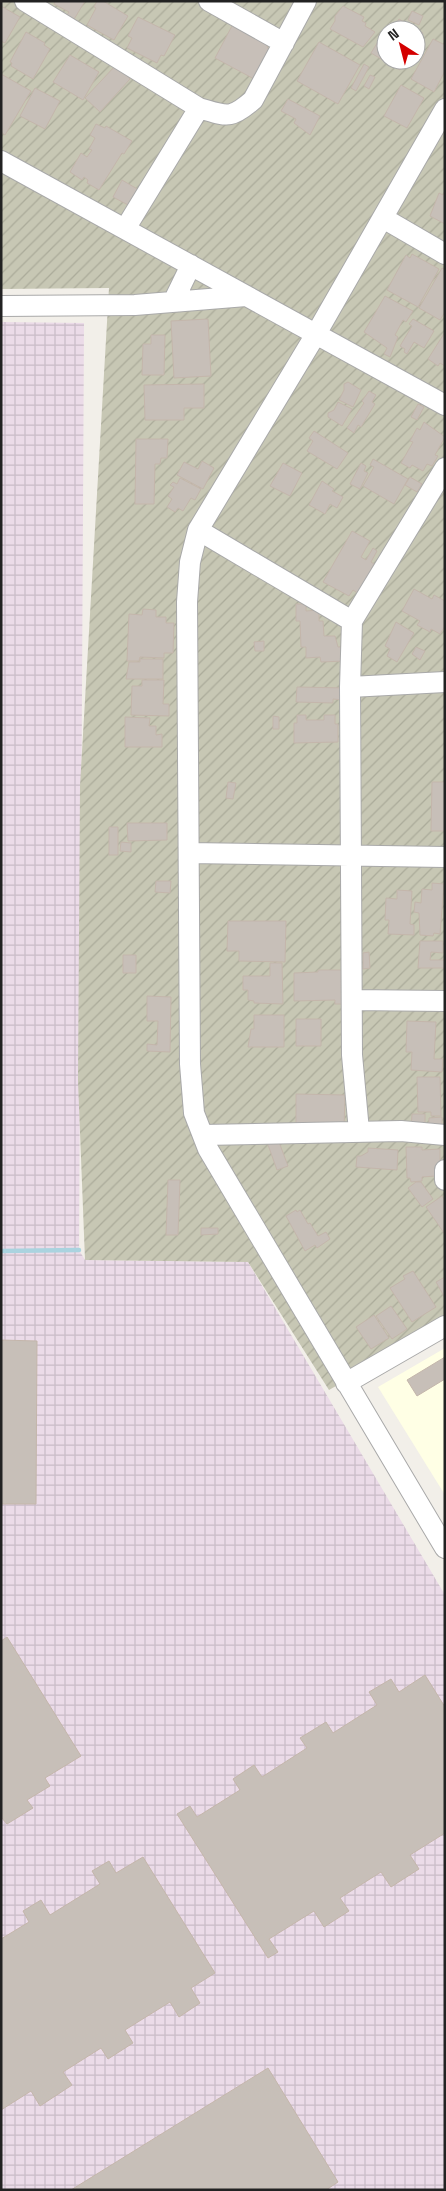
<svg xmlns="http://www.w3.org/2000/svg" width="446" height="2191" font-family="'Space Grotesk',sans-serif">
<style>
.industrial{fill:url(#industrial-grid)}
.education{fill:#ffffe5}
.construction{fill:url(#construction-furrows);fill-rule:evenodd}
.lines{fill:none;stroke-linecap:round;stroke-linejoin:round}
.stream{stroke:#aad3df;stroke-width:4.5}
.building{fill:#c7bfb8;stroke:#c4b6ab}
.minor-casing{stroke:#a9a9a9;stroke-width:22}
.minor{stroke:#fff;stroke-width:20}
</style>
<defs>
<pattern id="industrial-grid" width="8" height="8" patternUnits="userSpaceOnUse" patternTransform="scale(1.25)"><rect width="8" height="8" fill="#ebdbe8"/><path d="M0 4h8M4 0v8" fill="none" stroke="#c9bcc7"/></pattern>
<pattern id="construction-furrows" width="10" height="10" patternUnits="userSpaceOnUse" patternTransform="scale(1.25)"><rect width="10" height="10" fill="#c7c7b4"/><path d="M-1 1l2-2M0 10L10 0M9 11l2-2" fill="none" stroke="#abab9a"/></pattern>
</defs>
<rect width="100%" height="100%" fill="#f2efe9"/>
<path class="industrial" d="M1 322 84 323 79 1250 85 1260 248 1262 445 1595V2190H1V1251L38 1250 1 1249Z"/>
<path class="education" d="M445 1348V1495L378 1387Z"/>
<path class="construction" d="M1 1H445V1323L329 1390 248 1262 85 1260 78 1081 80 786 109 288 1 289ZM386 30H416V60H386Z"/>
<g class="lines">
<path class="stream" d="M1 1251 79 1250"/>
</g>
<path class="building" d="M55 1H85L73 21 66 17 69 12 54 4Z
M97 1H103L128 16 114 40 87 25 96 8 94 7Z
M1 6 20 17 5 43 1 41Z
M343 6 364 17 362 21 366 23 365 26 375 32 363 47 330 29 335 21V16Z
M412 11 423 16 419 25 408 20Z
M138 17 175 35 164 56 161 55 157 63 127 48 132 38 128 36Z
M399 19 423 33 416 44V30H392Z
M233 24 265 41 270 53 256 80 215 58Z
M26 32 45 43 44 45 50 49 33 79 11 66 12 63 10 62Z
M382 35 386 37V60H405L400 70 371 53Z
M433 39 445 45V71L434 92 411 79Z
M319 42 360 65 338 104 297 81Z
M70 55 99 72 83 100 53 82Z
M364 64 369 67 356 91 351 88Z
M116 65 130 79 100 112 85 98Z
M1 74 31 91 5 135 1 132Z
M370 75 375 77 369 89 364 86Z
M401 85 424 98 407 128 384 116Z
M35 88 60 101 45 129 20 116Z
M288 99 320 116 310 135 294 123 296 119 281 111Z
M96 124 105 128 106 126 132 141 124 154 122 153 99 190 87 183 88 180 84 177 82 180 70 172 81 153 87 157 92 150 89 149 95 138 90 135Z
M122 180 139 190 130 206 113 197Z
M445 191V224L430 216 439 193 443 195Z
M412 254 439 269 418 307 387 290 406 255 410 258Z
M442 268 445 270V312L440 320 419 308Z
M385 296 413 311 406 322 403 320 395 335 398 337 390 357 384 354 387 348 364 332Z
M208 319 211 376 174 378 171 321Z
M413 319 434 331 424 348 414 342 407 354 404 352 405 349 400 346 412 326 409 324Z
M445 332V366L440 363 438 366 428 359Z
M151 335H165L164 375H142L143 344H151Z
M348 382 361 390 353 407 339 400 344 390V384Z
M204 384V408H184V420H145L144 385Z
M369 391 376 395 372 402 375 404 361 427 358 425 354 433 347 428 364 403 362 401Z
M338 402 352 409 342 426 328 417V413L334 410Z
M418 404 424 407 417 420 411 417Z
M424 422 445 437 435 455 438 456 432 466 427 464 423 471 412 465 410 468 401 463 413 442 410 441 417 428 420 430Z
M314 431 348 453 337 469 307 451 313 441 309 438Z
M136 439H168L167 458H161L160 464H155L154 504H135Z
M373 459 408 479 394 504 363 486 374 467 370 465Z
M202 461 214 468 203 489 177 475 184 462 198 469Z
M283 463 302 473 290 496 270 486Z
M361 463 366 466 364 471 368 473 360 489 350 484Z
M410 477 422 484 417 492 405 485Z
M180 478 201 489 195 500 191 498 183 511 178 508 175 512 167 507 172 499 168 496 174 487 170 485 173 482 177 484Z
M322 481 334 489 332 491 343 497 337 508 330 504 325 514 309 505Z
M352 531 370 541 361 557 366 560 373 548 377 551 371 562 374 564 369 574 373 576 359 594 353 590 349 596 323 582Z
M414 589 432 599 434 595 445 601V626L440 634 431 629 430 632 417 625 420 621 402 611Z
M296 604H306V611L319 610V621H323L324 636H335L338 647H344L345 661 321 662 320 657 306 658V647H301L300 621H296Z
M143 609 156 610V617H166V623H174L173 653H164V658L140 657 139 661H127L129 614 142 615Z
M396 622 414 633 397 662 387 656 390 649 385 646Z
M264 641V651H255L254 642Z
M416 647 425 651 420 660 412 654Z
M140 659H163V679H126L129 662H140Z
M142 680H164L163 704H169V716L131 715 132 686H142Z
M297 687 347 688 343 700 333 699V703L296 702Z
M297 715H306V720H324V715H335V724H338V742L294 743V723H297Z
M273 716 279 717V729H273Z
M125 717 150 718 149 726H156V735L162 734V747H125Z
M228 782 236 783 233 799 226 798Z
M432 782H445V831H431Z
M127 823H167V840L128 841Z
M109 827H118V855H109Z
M121 842 131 843V852L120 851Z
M156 881H171L170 893 155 892Z
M432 883 444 884 440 934 434 933 433 936 420 935 419 913 414 912 415 902 421 903 422 889 432 890Z
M397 890 412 891 410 924 414 925V935L388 934 389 920H385L386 898 397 899Z
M228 921H286L285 962 239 961V951H227Z
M420 941H443V953L431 952 430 960H445V968H418Z
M369 952 370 968 363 969V953Z
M123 955H136V973H123Z
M270 963H282L283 1004 254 1003V1001L248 1000V990H243V976H270Z
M318 970H343V1004H335V1000L294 1001V973L318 972Z
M147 996 171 997 170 1052 147 1051V1044L157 1045 158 1021H147Z
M254 1015H284V1047H248L251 1029H254Z
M296 1019H321V1046H296Z
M407 1021 436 1022 434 1059H443L442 1072 411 1070 412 1052H406Z
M417 1077H440L441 1116H431V1112H418Z
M296 1094 345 1095 344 1129 296 1128Z
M412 1114H425V1126L411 1129Z
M442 1117V1129H429V1118Z
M267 1142H279L288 1166 277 1170Z
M406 1147H422V1150L440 1149V1163L436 1176 422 1177V1181L411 1182 410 1178H407Z
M368 1148 398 1150 397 1170 356 1167 357 1156H361L368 1152Z
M168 1180H180L178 1235H166Z
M416 1182H421L433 1199 422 1207 408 1188Z
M442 1196 445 1200 444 1233 426 1207Z
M296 1210 297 1212 300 1210 308 1224 310 1223 318 1236 326 1232 330 1239 317 1248 315 1245 305 1251 286 1216Z
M201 1228H218V1234L201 1235Z
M413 1271 436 1307 412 1322 390 1288 405 1279 403 1276Z
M445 1277V1298L436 1282Z
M391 1306 407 1329 392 1339 376 1316Z
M374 1315 389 1338 371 1349 356 1327Z
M1 1340 37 1341 36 1504H1Z
M445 1357V1379L417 1396 407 1380Z
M7 1637 81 1756 45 1778 50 1786 27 1800 33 1808 7 1824 1 1817V1641Z
M425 1675 445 1707V1833L410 1855 419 1869 391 1887 381 1872 340 1898 349 1911 324 1927 314 1911 269 1939 278 1952 268 1958 177 1814 190 1806 197 1817 240 1790 233 1779 254 1765 262 1777 307 1748 300 1738 326 1722 333 1733 377 1705 369 1692 391 1679 399 1692Z
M143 1857 215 1973 191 1988 200 2003 179 2017 170 2002 125 2030 133 2043 108 2059 101 2048 63 2072 72 2085 40 2106 31 2091 1 2110V1939L29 1922 23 1911 41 1900 50 1915 100 1884 92 1871 109 1861 116 1873Z
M268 2068 338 2182 326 2190H71Z"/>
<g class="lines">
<defs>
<path id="minor" d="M25 1 199 108 125 229
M209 1 284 43
M199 108C227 116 230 120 253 100L306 1
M445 109 316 334 198 530 190 562 187 602 190 1064 194 1113 208 1149 445 1548
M1 161 445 405
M383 218 445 254
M173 302 191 265
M1 306 135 305 246 296
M198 530 352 621
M350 687 445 682
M189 853 445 857
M352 1000 445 1001
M359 1131 352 1055 350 687 352 621 445 468
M203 1135 401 1131 445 1135
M445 1170V1180
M346 1383 445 1326"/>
</defs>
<use href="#minor" class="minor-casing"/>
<use href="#minor" class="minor"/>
</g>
<rect width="446" height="2191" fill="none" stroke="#222222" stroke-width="5"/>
<g transform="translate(401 45) rotate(324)"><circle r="24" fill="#ffffff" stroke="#a7a7a7"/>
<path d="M0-4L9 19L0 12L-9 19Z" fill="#d40000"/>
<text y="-8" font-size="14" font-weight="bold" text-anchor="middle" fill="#222222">N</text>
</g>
</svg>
